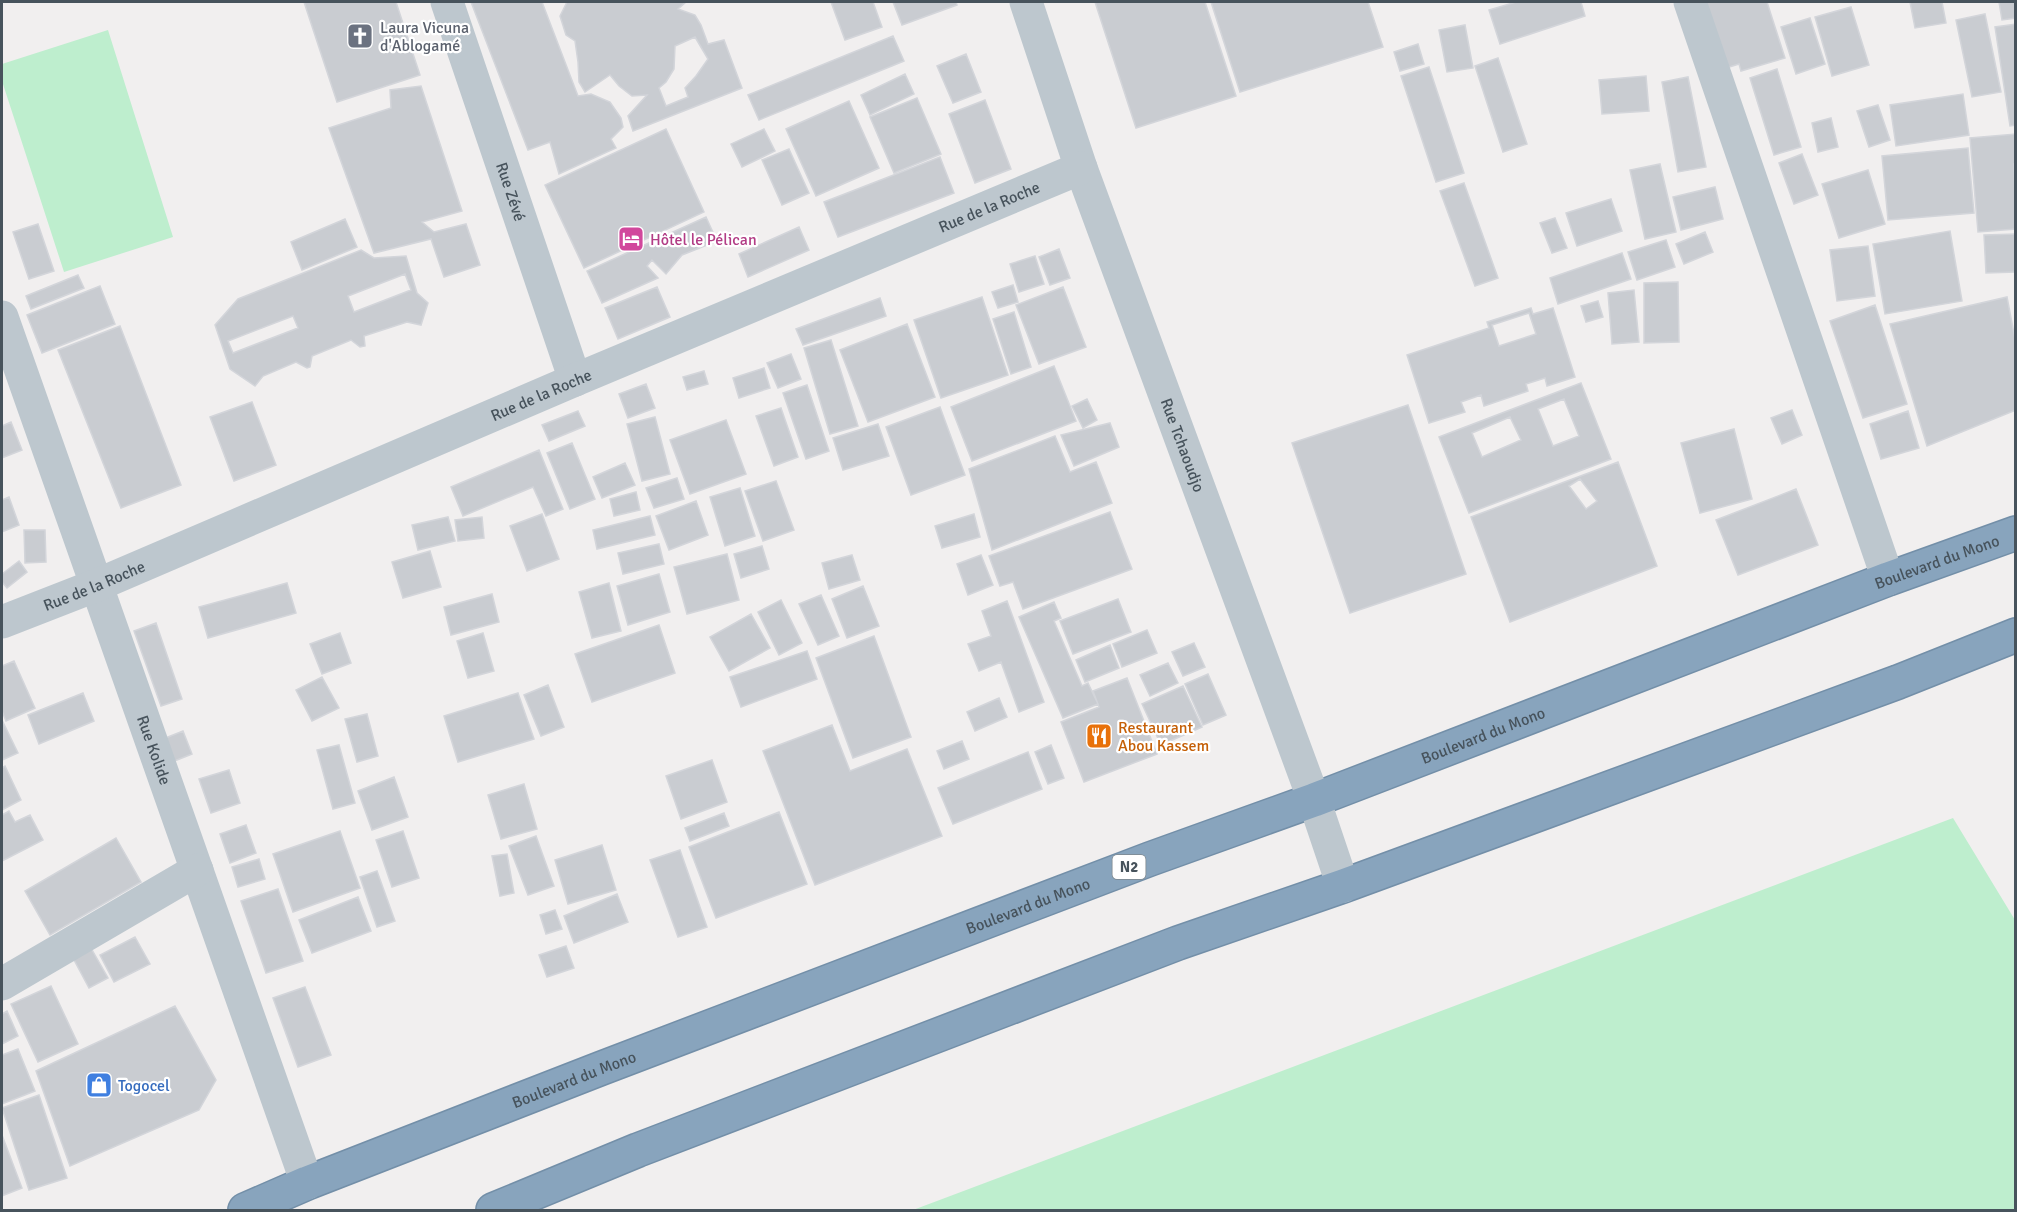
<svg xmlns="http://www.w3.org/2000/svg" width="2017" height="1212" font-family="Signika,sans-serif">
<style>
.green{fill:#beeece}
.building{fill:#c9ccd1;stroke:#d3d5da;stroke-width:1.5;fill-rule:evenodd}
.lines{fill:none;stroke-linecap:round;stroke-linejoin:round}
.highway-casing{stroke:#738fa8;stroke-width:36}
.street{stroke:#bdc7ce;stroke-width:33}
.highway{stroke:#88a4bd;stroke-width:33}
.labels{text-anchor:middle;stroke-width:4.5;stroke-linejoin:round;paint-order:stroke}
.shield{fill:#fff;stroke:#7e878d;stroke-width:1.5}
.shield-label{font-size:15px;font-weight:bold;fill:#47535c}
.worship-label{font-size:16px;fill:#5b616d;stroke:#fff;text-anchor:start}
.street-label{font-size:16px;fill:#47535c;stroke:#fff}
.hotel-label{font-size:16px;fill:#b23c85;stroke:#fff;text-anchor:start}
.food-label{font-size:16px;fill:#c56008;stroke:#fff;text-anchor:start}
.shop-label{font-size:16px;fill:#366cbe;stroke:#fff;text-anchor:start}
</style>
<rect width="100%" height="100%" fill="#f1efef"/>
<path class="green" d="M108 30 173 237 64 272 2 81V64Z
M1953 818 2015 920V1210H913Z"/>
<path class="building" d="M304 2H396L420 75 337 102Z
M471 2H542L578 96 591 94 610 102 621 118 623 127 611 139 616 148 559 174 550 142 528 150Z
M567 2H686L678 9 695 15 701 25 708 44 724 40 742 88 633 131 628 116 647 95 632 96 619 86 610 75 585 92 579 82 578 62 575 41 566 35 560 16ZM695 37 708 59 696 76 685 88 688 97 666 106 659 88 666 82 674 69 675 46Z
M831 2H873L882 27 845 40Z
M893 2H956L957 5 902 25Z
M1095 2H1205L1236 96 1136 128Z
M1211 2H1368L1383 47 1240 92Z
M1516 2H1581L1585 16 1500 44 1489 10Z
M1706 2H1767L1785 58 1741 71 1739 64 1726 68Z
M1910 2H1942L1946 23 1915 28Z
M1999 2H2016V18L2002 20Z
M1851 7 1869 65 1832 76 1815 17Z
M1985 14 2001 92 1972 97 1956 20Z
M1810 18 1825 64 1796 74 1781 27Z
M2016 24V125L2010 126 1995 27Z
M1465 25 1473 68 1447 72 1439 30Z
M893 36 904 61 759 120 748 95Z
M1418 44 1424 64 1400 71 1394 52Z
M966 54 981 92 953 103 937 66Z
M1498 58 1527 144 1503 152 1475 66Z
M1429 67 1464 173 1436 182 1401 76Z
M1777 69 1801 147 1774 155 1750 78Z
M905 74 914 94 870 115 861 95Z
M1646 76 1649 111 1602 114 1599 80Z
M1688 77 1706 167 1678 172 1662 82Z
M421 86 462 211 422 222 434 232 466 224 480 265 444 277 431 239 374 253 329 128 391 108 390 90Z
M1963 94 1969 135 1896 146 1890 105Z
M917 98 941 154 894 173 870 117Z
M985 100 1011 169 975 183 949 114Z
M849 101 879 168 816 196 786 129Z
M1878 105 1890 140 1869 147 1857 111Z
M1831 118 1838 147 1818 152 1812 123Z
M666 129 704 212 584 268 545 185Z
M764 129 775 151 742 167 731 144Z
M2016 134V164H2014L2016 229 1978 232 1970 138Z
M1968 148 1974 213 1888 220 1882 156Z
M789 149 809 193 782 205 762 160Z
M1802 154 1818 195 1794 204 1779 163Z
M940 157 954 193 838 237 824 202Z
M1660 164 1676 232 1645 239 1630 170Z
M1868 170 1885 224 1839 238 1822 184Z
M1464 183 1498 278 1475 286 1440 191Z
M1715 187 1723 219 1681 230 1673 197Z
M1611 199 1622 231 1577 246 1566 213Z
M706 217 717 241 682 255 666 274 652 260 647 266 658 278 602 303 587 271Z
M1555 218 1567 248 1552 253 1540 223Z
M345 219 357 247 302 270 291 242Z
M38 224 54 271 29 279 13 232Z
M799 227 809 250 748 277 739 254Z
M1950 231 1962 301 1885 314 1873 244Z
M1705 232 1713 252 1684 264 1676 244Z
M2016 234V272L1986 273 1984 235Z
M1666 240 1675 267 1637 280 1628 252Z
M1868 246 1875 296 1837 301 1830 250Z
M1059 249 1070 278 1050 285 1039 257Z
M361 250 374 258 406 256 417 293 428 303 421 325 407 322 364 336 365 346 360 347 351 340 312 356 310 367 307 368 296 362 263 376 255 386 230 369 215 325 238 299ZM405 274 411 290 354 312 348 296ZM293 316 298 328 233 353 228 341Z
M1622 253 1631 279 1558 304 1550 278Z
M1035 256 1044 284 1019 292 1010 264Z
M78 275 84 288 31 309 26 296Z
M1678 282 1679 342 1644 343V283Z
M1013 285 1018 302 998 308 992 292Z
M100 286 115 324 42 353 27 315Z
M657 287 670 317 618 339 605 308Z
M1063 287 1086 347 1039 364 1016 305Z
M1634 290 1639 342 1612 344 1608 293Z
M982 297 1008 375 941 398 914 320Z
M2007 297 2016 344V410L1927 446 1890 324Z
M880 298 886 316 803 345 796 329Z
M1598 301 1603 317 1586 322 1581 306Z
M1875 305 1907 404 1863 418 1830 321Z
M1531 308 1533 314 1553 308 1575 377 1547 386 1545 378 1526 384 1528 391 1484 406 1481 395 1461 402 1465 412 1429 423 1407 355 1489 328 1487 322ZM1529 313 1536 334 1499 346 1492 325Z
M1014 312 1031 367 1011 374 993 319Z
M907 324 935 397 868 422 840 350Z
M120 326 181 485 121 508 58 350Z
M831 340 858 426 830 434 804 348Z
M791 354 801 379 778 388 767 363Z
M1054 366 1076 421 972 461 951 407Z
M764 368 770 388 739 398 733 378Z
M704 371 708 384 687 390 683 377Z
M1581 383 1611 459 1469 513 1439 437ZM1564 399 1579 436 1553 446 1538 409ZM1510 417 1521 440 1482 457 1472 433Z
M646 384 655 408 628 418 619 394Z
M807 385 829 451 806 459 783 393Z
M1087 399 1097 420 1083 428 1072 406Z
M252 402 276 465 234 481 210 417Z
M1408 405 1466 574 1350 613 1292 443Z
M940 407 965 475 911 495 886 427Z
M781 408 798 457 774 466 756 416Z
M1792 410 1802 435 1782 444 1771 418Z
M578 411 585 426 549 441 542 425Z
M1908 411 1919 448 1881 459 1870 424Z
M655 417 670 474 642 481 627 424Z
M726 420 746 474 690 494 670 440Z
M11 422 22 450 2 458V426Z
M1110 423 1119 447 1074 466 1061 435Z
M878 424 889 456 843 470 833 438Z
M1734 429 1752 499 1700 513 1681 443Z
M1055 436 1070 472 1096 462 1112 503 992 550 969 469Z
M572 443 595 499 570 509 547 453Z
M539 450 563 509 546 516 533 487 463 516 451 487Z
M1618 462 1657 566 1510 622 1471 517ZM1580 479 1597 501 1586 509 1569 486Z
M625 463 635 485 602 498 593 477Z
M677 478 684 499 654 508 646 488Z
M776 481 794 530 763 541 745 491Z
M740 488 755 536 725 546 710 497Z
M1796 489 1818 545 1738 575 1716 520Z
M636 492 640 510 614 516 610 499Z
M9 497 19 525 2 532V500Z
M696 501 708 535 669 550 656 516Z
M1110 512 1132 569 1023 609 1013 582 1000 586 989 556Z
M542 514 559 559 527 571 510 526Z
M974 514 980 537 942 548 935 526Z
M650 516 655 535 597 549 593 530Z
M448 517 455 541 418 550 412 525Z
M482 517 484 538 458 541 455 520Z
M24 530H45L46 562 25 563Z
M659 544 664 564 623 574 618 553Z
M762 546 769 569 741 578 734 554Z
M430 551 441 587 403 598 392 562Z
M727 554 739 600 687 614 674 567Z
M852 555 860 580 829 589 822 563Z
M981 555 993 585 968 595 957 564Z
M19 561 27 572 7 588 2 582V574Z
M659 574 670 612 628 625 617 586Z
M287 583 296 613 208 638 199 607Z
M609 583 621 631 592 638 579 592Z
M863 586 879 626 847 638 832 599Z
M492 594 499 622 451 635 444 607Z
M821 595 839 636 818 645 799 604Z
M1118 599 1131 632 1073 654 1060 621Z
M781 600 802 643 779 655 758 612Z
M1007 601 1044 702 1019 712 1001 662 979 671 968 644 991 636 982 611Z
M1054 602 1061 618 1054 621 1082 686 1088 683 1098 704 1063 718 1019 617Z
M751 614 770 648 729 671 710 637Z
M156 623 182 699 161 706 134 631Z
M659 625 675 673 592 702 575 654Z
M1147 630 1157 653 1122 667 1113 644Z
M340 633 351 663 322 674 310 644Z
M483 633 494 671 468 678 457 641Z
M874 636 911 737 853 758 816 658Z
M1194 643 1205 667 1183 676 1172 652Z
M1110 645 1119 668 1085 682 1076 660Z
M807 651 817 679 741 707 730 677Z
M14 661 35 708 6 721 2 711V666Z
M1168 663 1178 683 1150 696 1140 675Z
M1208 674 1226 715 1203 725 1185 684Z
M322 677 339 708 312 721 296 690Z
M1127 678 1157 754 1084 782 1061 722 1099 707 1093 691Z
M548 685 564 727 541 736 524 695Z
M1183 686 1202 727 1161 745 1142 704Z
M83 693 94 721 39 744 28 715Z
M518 693 534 739 458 762 444 716Z
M999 698 1007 717 975 731 967 712Z
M367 714 378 756 357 762 345 719Z
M2 720 18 753 2 760Z
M832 725 850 771 907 749 942 836 815 885 763 751Z
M183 731 192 754 172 762 163 739Z
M962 741 969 759 944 769 937 751Z
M339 745 355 803 333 809 317 750Z
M1051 745 1064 778 1048 784 1035 752Z
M1028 752 1042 789 953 824 938 788Z
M712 760 727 802 681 819 666 776Z
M5 766 21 800 2 810V768Z
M229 770 240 803 211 813 199 779Z
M394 777 408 817 372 830 358 791Z
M524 784 537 829 501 839 488 795Z
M9 811 15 822 30 815 43 840 2 861V815Z
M779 812 807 884 716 918 689 847Z
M724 813 729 826 690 841 685 828Z
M246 825 256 853 230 863 220 834Z
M340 831 360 888 293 912 273 854Z
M403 831 419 878 392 887 376 840Z
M536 836 554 886 528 895 509 846Z
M116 838 141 882 50 935 25 891Z
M602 845 616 890 568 904 555 860Z
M680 850 707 927 678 937 650 860Z
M507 854 514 893 500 896 492 856Z
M259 859 265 879 238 887 232 867Z
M377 871 395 921 377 927 360 877Z
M278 889 303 961 266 973 241 901Z
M617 894 628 922 574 943 564 916Z
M358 897 371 931 312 953 299 920Z
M555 910 562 929 546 934 540 915Z
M135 937 150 964 114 982 100 955Z
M566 946 574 968 547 977 539 955Z
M91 948 108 978 89 988 73 958Z
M51 986 78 1044 38 1062 11 1004Z
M305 987 331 1055 298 1067 273 998Z
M175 1006 216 1080 199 1110 70 1166 36 1071Z
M7 1011 18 1036 2 1044V1014Z
M18 1049 35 1091 2 1104V1055Z
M39 1095 67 1178 29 1190 2 1108Z
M2 1135 22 1188 2 1196Z"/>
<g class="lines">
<defs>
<g id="highway">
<path id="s5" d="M245 1210 307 1183 602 1068 1150 859 1314 800 1888 579 2016 533"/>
<path d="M493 1210 638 1150 1178 943 1343 886 1898 682 2016 635"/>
</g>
</defs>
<use href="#highway" class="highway-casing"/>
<g class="street">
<path id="s1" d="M447 2 575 380"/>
<path id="s2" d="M1026 2 1081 168 1314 800 1343 886"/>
<path d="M1690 2 1888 579"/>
<path id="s3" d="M2 317 307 1183"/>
<path id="s4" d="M2 622 97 585 575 380 1081 168"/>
<path d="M2 984 197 870"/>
</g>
<use href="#highway" class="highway"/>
</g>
<defs>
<symbol id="church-square" viewBox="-11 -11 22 22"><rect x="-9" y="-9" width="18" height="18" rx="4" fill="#6b7280" stroke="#fff"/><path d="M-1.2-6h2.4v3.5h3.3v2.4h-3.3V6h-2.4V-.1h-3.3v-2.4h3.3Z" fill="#fff"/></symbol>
<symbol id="hotel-square" viewBox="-11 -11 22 22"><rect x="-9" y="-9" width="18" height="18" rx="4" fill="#d1479c" stroke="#fff"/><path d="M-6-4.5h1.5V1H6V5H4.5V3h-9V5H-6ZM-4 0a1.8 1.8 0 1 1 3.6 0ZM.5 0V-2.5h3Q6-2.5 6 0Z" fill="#fff"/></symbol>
<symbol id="restaurant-square" viewBox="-11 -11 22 22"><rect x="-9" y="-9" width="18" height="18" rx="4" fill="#e8710a" stroke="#fff"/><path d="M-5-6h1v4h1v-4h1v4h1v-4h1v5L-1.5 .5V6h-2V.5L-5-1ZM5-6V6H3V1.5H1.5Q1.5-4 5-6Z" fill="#fff"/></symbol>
<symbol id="shop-square" viewBox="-11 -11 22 22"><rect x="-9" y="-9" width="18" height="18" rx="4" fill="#3f7fe0" stroke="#fff"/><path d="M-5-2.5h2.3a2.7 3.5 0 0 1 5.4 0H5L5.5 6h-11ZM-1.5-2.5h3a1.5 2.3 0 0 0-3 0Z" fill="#fff"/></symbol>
</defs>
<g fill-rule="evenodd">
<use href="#church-square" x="345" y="21" width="30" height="30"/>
<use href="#hotel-square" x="616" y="224" width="30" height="30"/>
<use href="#restaurant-square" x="1084" y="721" width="30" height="30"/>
<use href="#shop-square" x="84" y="1070" width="30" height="30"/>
</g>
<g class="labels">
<rect class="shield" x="1112.5" y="855" width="33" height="24" rx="4.5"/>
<g class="shield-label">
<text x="1129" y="872">N2</text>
</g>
<g class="worship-label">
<text x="380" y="33">Laura Vicuna<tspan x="380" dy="18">d'Ablogamé</tspan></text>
</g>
<g class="street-label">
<text dy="6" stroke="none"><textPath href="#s1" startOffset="200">Rue Zévé</textPath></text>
<text dy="6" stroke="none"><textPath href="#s4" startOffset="1071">Rue de la Roche</textPath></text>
<text dy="6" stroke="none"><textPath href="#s4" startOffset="585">Rue de la Roche</textPath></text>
<text dy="6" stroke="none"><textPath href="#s2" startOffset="470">Rue Tchaoudjo</textPath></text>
<text dy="6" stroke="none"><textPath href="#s5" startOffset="1812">Boulevard du Mono</textPath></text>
<text dy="6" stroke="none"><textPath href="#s4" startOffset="99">Rue de la Roche</textPath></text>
<text dy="6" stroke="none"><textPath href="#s5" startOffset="1326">Boulevard du Mono</textPath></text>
<text dy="6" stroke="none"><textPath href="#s3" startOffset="459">Rue Kolide</textPath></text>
<text dy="6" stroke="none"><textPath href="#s5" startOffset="840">Boulevard du Mono</textPath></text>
<text dy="6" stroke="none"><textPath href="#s5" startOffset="354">Boulevard du Mono</textPath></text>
</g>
<g class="hotel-label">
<text x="650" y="245">Hôtel le Pélican</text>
</g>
<g class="food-label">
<text x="1118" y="733">Restaurant<tspan x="1118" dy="18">Abou Kassem</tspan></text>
</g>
<g class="shop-label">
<text x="118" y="1091">Togocel</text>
</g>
</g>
<rect width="2017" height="1212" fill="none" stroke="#47535c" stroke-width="6"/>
</svg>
